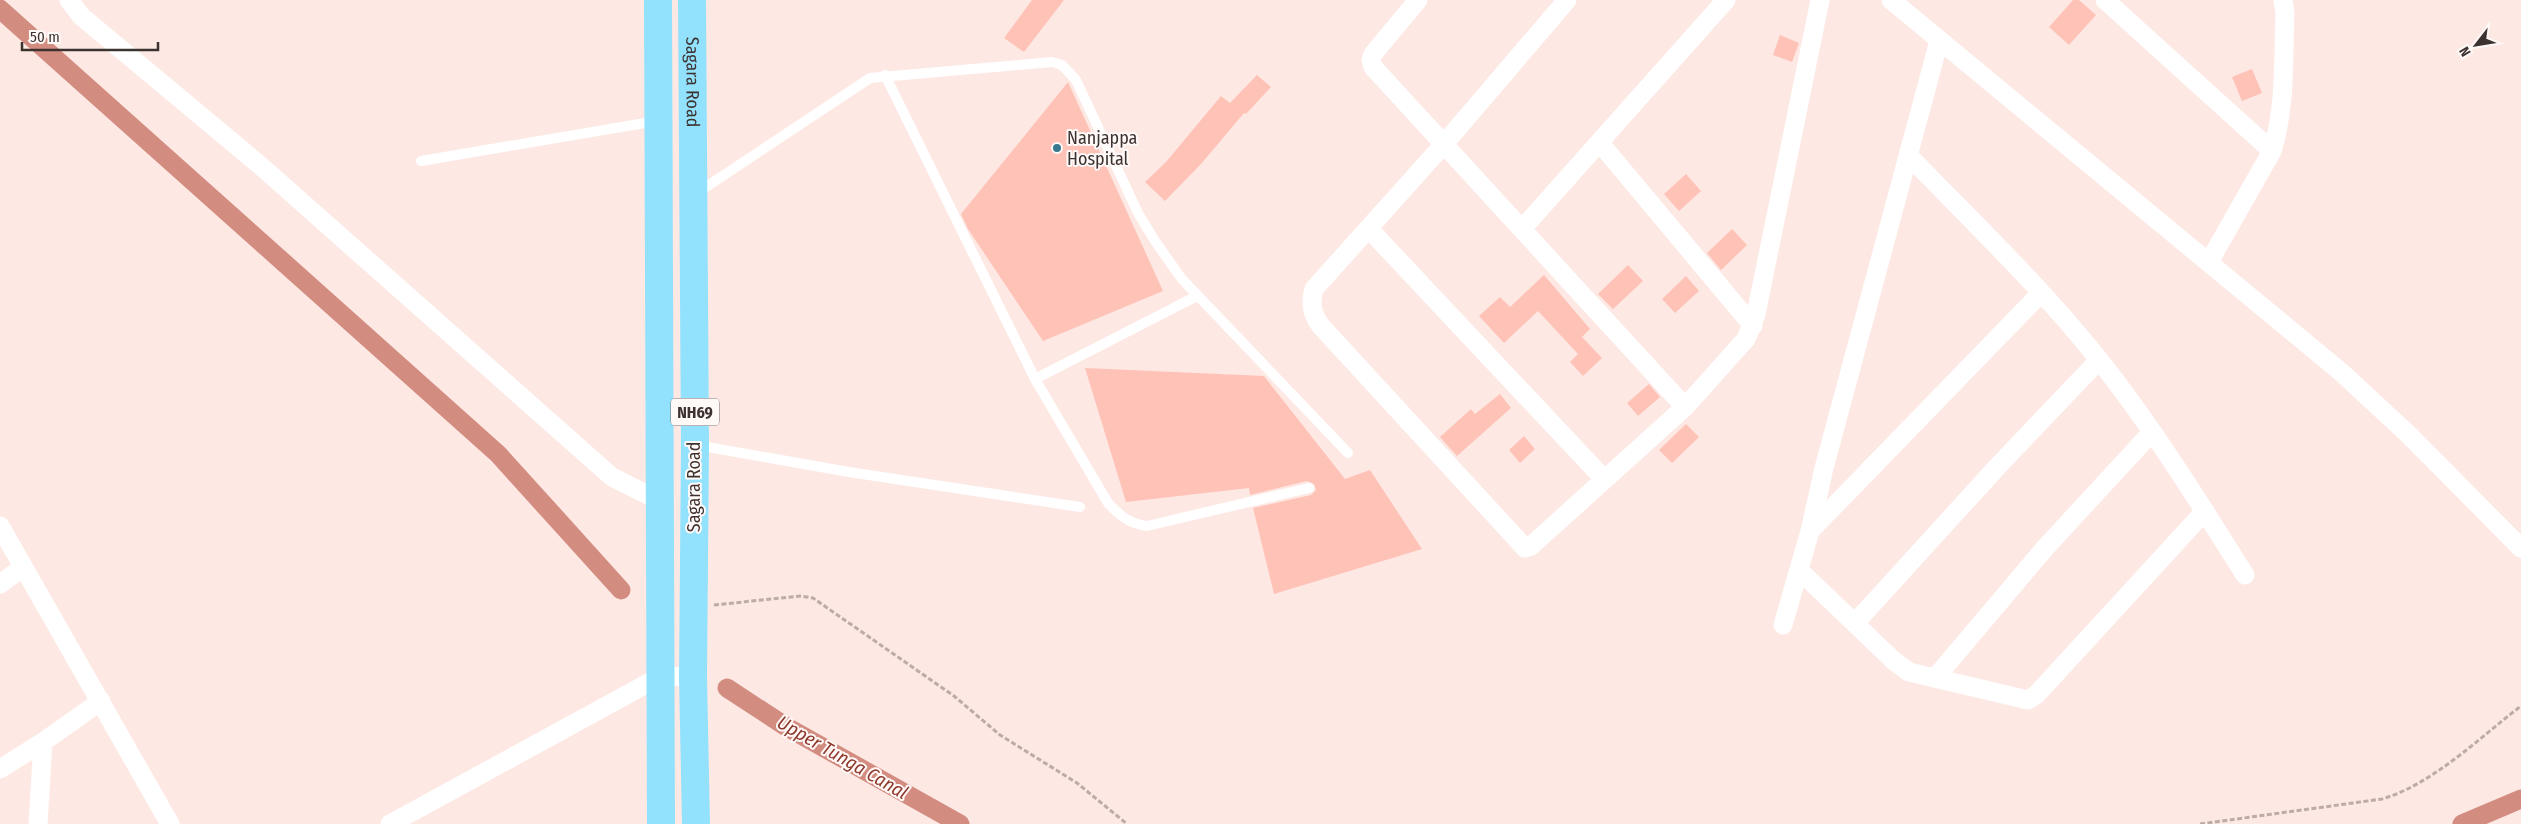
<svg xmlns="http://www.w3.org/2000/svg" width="2521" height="824" font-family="'Fira Sans Condensed',sans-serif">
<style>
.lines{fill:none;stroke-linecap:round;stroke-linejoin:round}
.canal{stroke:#d38c80;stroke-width:19}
.building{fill:#ffc2b7}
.path{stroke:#bcaba7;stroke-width:3;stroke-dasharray:5 2.5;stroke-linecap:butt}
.lane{stroke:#fff;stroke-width:10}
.street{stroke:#fff;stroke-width:19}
.highway{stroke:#92e2fd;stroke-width:28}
.poi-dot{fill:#38788c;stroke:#fff9f8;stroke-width:2}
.labels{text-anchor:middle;stroke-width:4;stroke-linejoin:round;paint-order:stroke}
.shield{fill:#fff9f8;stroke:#766e6c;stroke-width:1}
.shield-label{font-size:16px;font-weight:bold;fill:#3c3230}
.street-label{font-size:18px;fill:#3c3230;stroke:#fff9f8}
.poi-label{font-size:18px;fill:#3c3230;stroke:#fff9f8;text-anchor:start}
.water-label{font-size:19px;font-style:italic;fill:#8e382c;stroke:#fff9f8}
</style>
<rect width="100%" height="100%" fill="#fde8e4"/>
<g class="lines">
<path class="canal" d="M0 9 498 454 621 590
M727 688 785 726 960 824
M2462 824 2521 799"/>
</g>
<path class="building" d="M1032 0H1064L1024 52 1004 38Z
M2073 0H2079L2096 15 2069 45 2049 27Z
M1780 35 1799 43 1792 62 1773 55Z
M2252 69 2262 93 2242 101 2232 77Z
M1257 75 1271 87 1246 114 1244 113 1201 164 1165 201 1145 182 1166 162 1221 96 1230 103Z
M1068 82 1163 291 1043 341 968 229 961 214Z
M1686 174 1701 191 1679 211 1664 194Z
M1732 229 1747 245 1721 270 1707 253Z
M1628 265 1643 281 1613 309 1598 294Z
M1544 275 1590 329 1582 337 1602 358 1583 376 1570 362 1578 354 1538 311 1504 343 1479 316 1500 297 1510 307Z
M1686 276 1699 291 1675 313 1662 299Z
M1085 368 1264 376 1345 479 1370 470 1422 549 1274 594 1253 508 1311 495 1316 490 1314 484 1307 481 1250 495 1249 488 1126 502Z
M1649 384 1660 397 1638 416 1627 403Z
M1500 394 1511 408 1457 456 1440 437 1471 409 1475 414Z
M1686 424 1699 437 1672 463 1659 450Z
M1524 436 1535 449 1520 463 1509 450Z"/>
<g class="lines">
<path class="path" d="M714 605 800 596 813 598 954 696 1000 735 1077 783 1127 824
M2200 824 2382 799C2433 784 2479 738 2521 706"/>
<path class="lane" d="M885 75 1035 379 1108 503C1120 516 1130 524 1147 526L1309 488
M421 161 657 121
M697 193 870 78 1052 62 1062 65 1076 80 1138 213 1155 241 1181 278 1348 453
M1035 379 1197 296
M696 445 849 472 1080 507"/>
<path class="street" d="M69 0 81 16 262 167 612 477 660 501
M1418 0 1373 54 1371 60 1373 67 1685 407
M1567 0 1444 144 1314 289C1310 303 1312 313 1320 325L1525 548 1531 546 1685 407 1746 339 1756 314 1820 0
M1891 0 2341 372 2408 434 2521 548
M2105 0 2272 151
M1600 143 1753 326
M1908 155C1973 222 2042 288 2100 361 2153 428 2199 502 2245 575
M1369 229 1604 479
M1522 229 1726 0
M2209 262 2272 151C2286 107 2283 59 2285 13L2283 0
M0 526 170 824
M1810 531 2040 294
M1799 570 1894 661 1909 672 2028 700 2036 695 2205 511
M0 584 23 567
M1855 623 1998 466 2099 360
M1783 625 1810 531 1824 468 1939 41
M1936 677 2045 548 2152 432
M0 769 43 742
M38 824 43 742 101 701
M390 824 661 676 693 677"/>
<g class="highway">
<path d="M658 0 661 824"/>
<path id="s1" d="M692 0 695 445 693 677 696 824"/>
</g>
</g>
<circle class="poi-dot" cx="1057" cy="148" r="5"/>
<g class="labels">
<rect class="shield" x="671" y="398.5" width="48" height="27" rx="4"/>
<g class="shield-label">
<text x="695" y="418">NH69</text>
</g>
<g class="street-label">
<text dy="6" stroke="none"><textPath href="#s1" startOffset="82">Sagara Road</textPath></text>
<text transform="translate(694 487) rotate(-90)" y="6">Sagara Road</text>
</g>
<g class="poi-label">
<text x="1067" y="144">Nanjappa<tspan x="1067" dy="21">Hospital</tspan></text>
</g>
<g class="water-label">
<text transform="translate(843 757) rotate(30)" y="7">Upper Tunga Canal</text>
</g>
</g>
<g transform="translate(2476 45) rotate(239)" stroke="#fff9f8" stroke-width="4" paint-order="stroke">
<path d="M0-4L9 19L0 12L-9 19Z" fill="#3c3230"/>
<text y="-8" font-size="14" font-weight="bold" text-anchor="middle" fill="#3c3230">N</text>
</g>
<path d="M22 42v8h136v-8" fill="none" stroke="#3c3230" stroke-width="2.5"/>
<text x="30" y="42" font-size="15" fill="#3c3230" stroke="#fff9f8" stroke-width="4" paint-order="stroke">50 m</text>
</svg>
